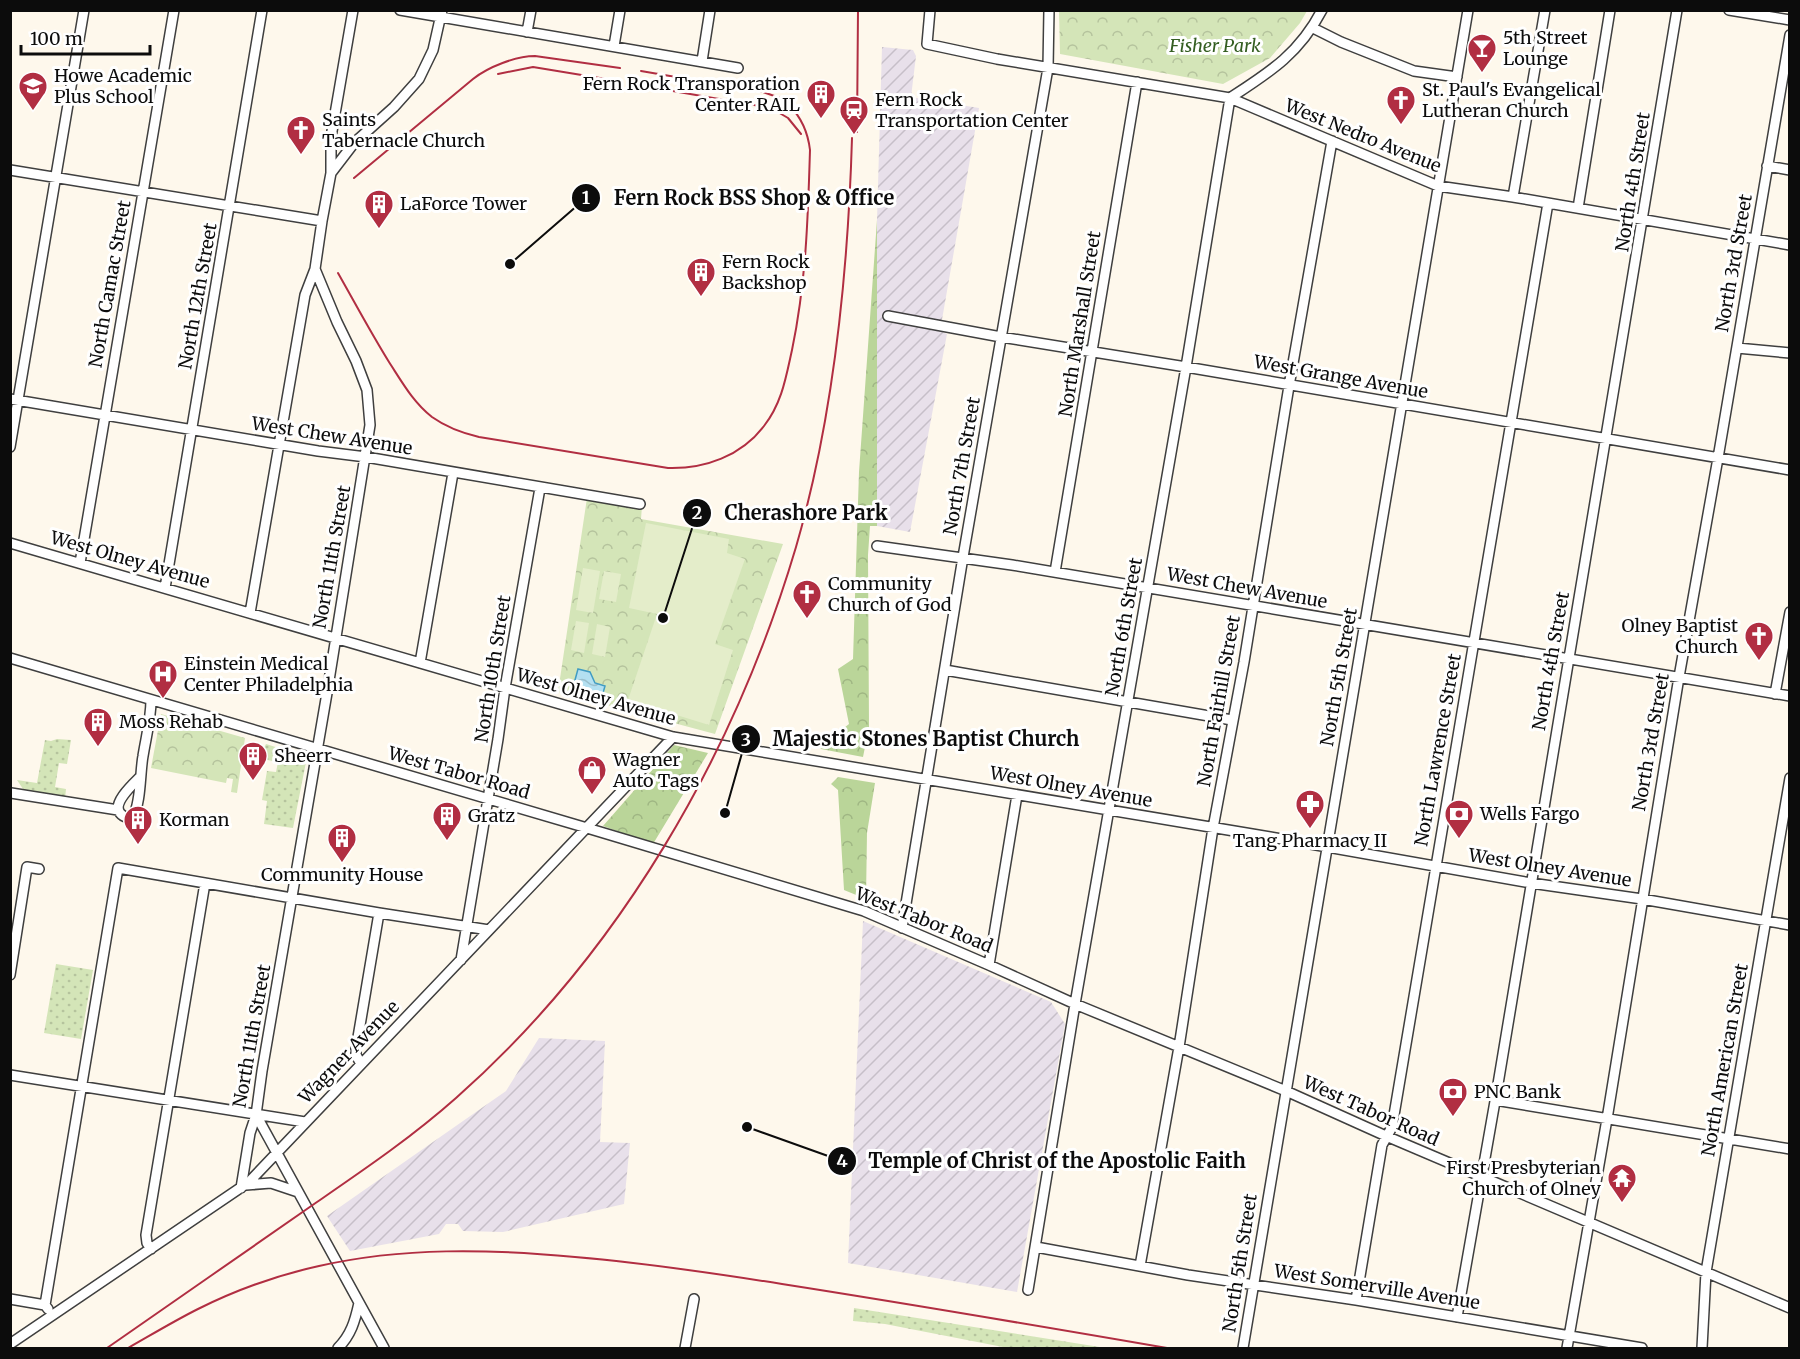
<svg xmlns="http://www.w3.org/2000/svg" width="1800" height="1359" font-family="Merriweather,serif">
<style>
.industrial{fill:url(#industrial-furrows)}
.grass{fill:url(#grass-dots)}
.forest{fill:url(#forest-crowns)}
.park{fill:url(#park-crowns)}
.pitch{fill:#e4edca}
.water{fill:url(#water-waves);stroke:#419cc3;stroke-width:1.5}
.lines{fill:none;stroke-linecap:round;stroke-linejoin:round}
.minor-casing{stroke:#3f3f3f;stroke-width:12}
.minor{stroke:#fff;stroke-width:9}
.rail{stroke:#b12e42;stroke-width:2}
.labels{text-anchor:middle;stroke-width:6;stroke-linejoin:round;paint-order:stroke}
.poi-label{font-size:18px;fill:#0c0c0c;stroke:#fff;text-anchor:start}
.park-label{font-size:18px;font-style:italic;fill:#345e21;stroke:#fff}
.street-label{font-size:18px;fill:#0c0c0c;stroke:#fff}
.leader{fill:none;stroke:#0c0c0c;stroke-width:2}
.callout-dot{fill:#0c0c0c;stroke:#fff;stroke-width:2}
.mark-label{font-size:18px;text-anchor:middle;font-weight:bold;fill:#fff}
.callout-label{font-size:20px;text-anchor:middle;font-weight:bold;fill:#0c0c0c;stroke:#fff;stroke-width:6;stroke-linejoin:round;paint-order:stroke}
</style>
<defs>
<pattern id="industrial-furrows" width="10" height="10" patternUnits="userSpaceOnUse" patternTransform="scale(1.5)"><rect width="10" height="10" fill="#e8e0ea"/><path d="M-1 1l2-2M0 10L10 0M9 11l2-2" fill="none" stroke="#c6bfc8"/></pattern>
<pattern id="grass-dots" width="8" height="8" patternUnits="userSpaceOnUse" patternTransform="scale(1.5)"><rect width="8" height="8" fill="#d4e5b8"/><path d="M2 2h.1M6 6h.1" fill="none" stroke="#b5c39d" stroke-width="1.8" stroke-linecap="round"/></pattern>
<pattern id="forest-crowns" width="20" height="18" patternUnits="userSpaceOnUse" patternTransform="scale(1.5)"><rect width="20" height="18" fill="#bad599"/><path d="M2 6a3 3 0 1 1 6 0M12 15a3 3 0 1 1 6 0" fill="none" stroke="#9fb683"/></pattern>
<pattern id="park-crowns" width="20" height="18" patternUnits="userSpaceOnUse" patternTransform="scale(1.5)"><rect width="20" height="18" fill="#d4e5b8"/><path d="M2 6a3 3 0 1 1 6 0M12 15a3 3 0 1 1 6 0" fill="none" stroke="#b5c39d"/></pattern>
<pattern id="water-waves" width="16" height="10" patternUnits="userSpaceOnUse" patternTransform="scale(1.5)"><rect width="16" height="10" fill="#b4e0f1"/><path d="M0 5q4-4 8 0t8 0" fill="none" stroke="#9abfcd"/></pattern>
</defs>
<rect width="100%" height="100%" fill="#fef8ec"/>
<path class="industrial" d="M882,47L913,50L916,56L911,97L979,108L940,331L947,334L910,532L877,526V220Z
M863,921L1051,1002L1065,1024L1017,1292L848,1263Z
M539,1038L605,1041L600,1142L630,1143L624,1204L503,1232L463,1231L458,1224H446L439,1234L350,1251L327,1216L506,1091Z"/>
<path class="grass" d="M57,739L71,740L67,764L59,763L55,787L66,789L65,799L25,792L17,780L37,783L45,740L51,741Z
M266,744L307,757L293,828L264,824L267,801L262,800L267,771L276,772L278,762L262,759L263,750Z
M56,964L93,970L81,1039L44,1033Z
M854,1308L1106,1348H1008L885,1324L853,1321Z"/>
<path class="forest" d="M877,220V526H870L868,555L869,727L863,757L821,749L816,733L835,735L849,724L838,669L853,659L859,472Z
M674,745L708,753L653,844L603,826Z
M838,777L875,783L867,833L866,899L844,890L838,790L831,784Z"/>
<path class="park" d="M1059,11V10L1307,11L1300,23L1270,58L1223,84L1060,54Z
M587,498L642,506L641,519L783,544L715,734L558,692Z
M161,714L245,738L237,793L231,792L233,779L227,778L226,783L151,768Z"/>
<path class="pitch" d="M646,523L729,539L727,553L745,559L715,644L733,650L709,725L628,700L657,614L629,608Z
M583,568L600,571L593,613L576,610Z
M604,571L621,574L616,602L599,599Z
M576,621L589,623L584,653L571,650Z
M597,624L610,627L605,657L592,654Z"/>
<path class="water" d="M578,669L590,672L595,683L605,686L601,700L572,691Z"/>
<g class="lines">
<g class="minor-casing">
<path id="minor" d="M400,10L738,68
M930,10L927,44L997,59L1230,98L1438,186L1513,197L1790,245
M1729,10L1790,20
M1313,28L1341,42L1414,71L1457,77
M527,32L531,10
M614,46L620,10
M702,61L710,10
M1767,166L1790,170
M10,170L322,221
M331,173V137L353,10
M1513,197L1545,10
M1578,208L1610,10
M888,316L1001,337L1186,367L1790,470
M1737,348L1790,353
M10,399L318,451L366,457L640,504
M10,447L84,10
M10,543L673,737L1270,837L1531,883L1642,899L1790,925
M877,546L1012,565L1790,696
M80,563L174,10
M1055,572L1137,82
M165,588L262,10
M250,613L305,295L315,269
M10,658L587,828L864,911L989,965L1075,1004L1286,1091L1386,1136L1790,1308
M420,663L453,473
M945,670L1232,720
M1775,694L1790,612
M140,777C133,784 112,803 120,813C124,818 129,818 133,816C141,804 140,772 143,756C146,737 151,719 151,700
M11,793L118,810
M902,928L963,557L1048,68L1049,10
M461,960L498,739L505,688L540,488
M989,965L1017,795
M10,975L27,867L39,869
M361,1064L356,1055V1049L379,913
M10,1075L305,1122
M1495,1100L1790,1149
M256,1115L384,1348
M246,1185L271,1183L298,1192
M241,1188L250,1133L256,1115L262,1071L327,693L370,425L367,390L356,361L337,322L315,269L322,221L331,173L354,143L394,107L419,79L433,50L442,10
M1036,1247L1188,1275L1356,1300L1642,1348
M151,1249L147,1243L146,1235L205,883
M1140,1266L1179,1047L1213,828L1244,662L1289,386L1332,141
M1028,1290L1075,1004L1186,367L1230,98C1270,72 1299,54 1322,10
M10,1299L45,1305L48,1309
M1356,1300L1382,1145L1392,1127L1548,203
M45,1305L118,868L379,913L489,930
M1457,1317L1497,1090L1677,10
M10,1344L249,1182L673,737
M338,1348C351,1335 355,1321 359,1303
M685,1348L694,1299
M1243,1348L1468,10
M1567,1348L1607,1119L1679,677L1718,458L1790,35
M1702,1348L1706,1272L1790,778"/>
</g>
<use href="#minor" class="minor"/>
<path class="rail" d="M641,71L763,92L780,98
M498,74L533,67L618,81
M638,85L771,108L788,118L801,134
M857,132L858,10
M354,178L473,79C488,67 516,56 535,56L620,68
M338,273C355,303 371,333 389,362C402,382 413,402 432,417C446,427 462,433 479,437L668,468C705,469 741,456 764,426C782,403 786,377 792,350C806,283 808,218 810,150C808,133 801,117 789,105
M107,1348C177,1299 247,1251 317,1202C365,1169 412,1137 456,1098C619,954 734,756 796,547C834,416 848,275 852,138
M128,1348C151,1335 174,1321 198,1309C236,1290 278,1275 319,1266C403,1247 489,1249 575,1257C644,1263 713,1273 782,1284C910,1304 1039,1326 1167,1348"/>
</g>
<defs>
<g id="bar-pin" transform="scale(1.5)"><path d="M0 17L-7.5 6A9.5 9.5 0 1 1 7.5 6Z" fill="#b12e42" stroke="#fff"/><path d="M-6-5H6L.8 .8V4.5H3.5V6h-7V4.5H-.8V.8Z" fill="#fff"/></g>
<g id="school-pin" transform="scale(1.5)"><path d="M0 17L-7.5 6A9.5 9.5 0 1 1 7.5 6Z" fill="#b12e42" stroke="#fff"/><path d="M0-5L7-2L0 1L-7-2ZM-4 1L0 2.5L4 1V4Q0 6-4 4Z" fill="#fff"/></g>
<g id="building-pin" transform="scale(1.5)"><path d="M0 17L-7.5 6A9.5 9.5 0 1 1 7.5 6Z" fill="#b12e42" stroke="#fff"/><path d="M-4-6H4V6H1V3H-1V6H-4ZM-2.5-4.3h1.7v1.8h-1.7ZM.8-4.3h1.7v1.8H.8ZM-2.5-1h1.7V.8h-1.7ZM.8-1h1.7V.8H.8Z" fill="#fff"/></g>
<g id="church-pin" transform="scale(1.5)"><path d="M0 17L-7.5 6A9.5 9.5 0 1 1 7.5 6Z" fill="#b12e42" stroke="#fff"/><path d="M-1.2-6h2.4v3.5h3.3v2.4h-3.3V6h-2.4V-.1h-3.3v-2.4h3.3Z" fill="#fff"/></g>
<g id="station-pin" transform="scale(1.5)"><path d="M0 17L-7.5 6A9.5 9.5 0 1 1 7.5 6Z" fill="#b12e42" stroke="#fff"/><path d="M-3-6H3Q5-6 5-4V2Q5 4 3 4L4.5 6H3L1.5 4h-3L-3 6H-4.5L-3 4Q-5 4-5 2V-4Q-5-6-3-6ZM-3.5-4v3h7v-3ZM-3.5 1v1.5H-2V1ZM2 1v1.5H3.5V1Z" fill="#fff"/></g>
<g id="hospital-pin" transform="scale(1.5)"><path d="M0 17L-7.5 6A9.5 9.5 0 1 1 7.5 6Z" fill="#b12e42" stroke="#fff"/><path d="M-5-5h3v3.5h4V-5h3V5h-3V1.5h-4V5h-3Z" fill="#fff"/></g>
<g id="shop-pin" transform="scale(1.5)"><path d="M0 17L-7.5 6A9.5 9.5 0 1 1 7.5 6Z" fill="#b12e42" stroke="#fff"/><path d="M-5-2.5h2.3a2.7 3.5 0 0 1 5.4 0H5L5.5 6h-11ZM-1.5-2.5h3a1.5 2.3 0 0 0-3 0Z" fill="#fff"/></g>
<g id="pharmacy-pin" transform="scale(1.5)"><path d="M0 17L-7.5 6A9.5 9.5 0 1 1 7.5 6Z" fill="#b12e42" stroke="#fff"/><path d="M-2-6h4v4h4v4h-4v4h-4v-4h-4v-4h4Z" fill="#fff"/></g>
<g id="bank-pin" transform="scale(1.5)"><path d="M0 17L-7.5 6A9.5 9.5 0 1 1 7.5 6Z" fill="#b12e42" stroke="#fff"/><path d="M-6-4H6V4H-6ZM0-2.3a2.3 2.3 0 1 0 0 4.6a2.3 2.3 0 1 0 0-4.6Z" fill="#fff"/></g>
<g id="temple-pin" transform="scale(1.5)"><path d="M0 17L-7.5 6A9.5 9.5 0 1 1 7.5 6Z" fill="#b12e42" stroke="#fff"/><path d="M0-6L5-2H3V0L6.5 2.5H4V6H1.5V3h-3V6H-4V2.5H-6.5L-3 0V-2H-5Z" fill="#fff"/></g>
</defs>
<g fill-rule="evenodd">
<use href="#bar-pin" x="1482" y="48"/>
<use href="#school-pin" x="33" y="86"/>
<use href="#building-pin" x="821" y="94"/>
<use href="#church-pin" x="1401" y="100"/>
<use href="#station-pin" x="854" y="110"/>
<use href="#church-pin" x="301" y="130"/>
<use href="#building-pin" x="379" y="204"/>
<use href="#building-pin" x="701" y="272"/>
<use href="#church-pin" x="807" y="594"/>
<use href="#church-pin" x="1759" y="636"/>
<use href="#hospital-pin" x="163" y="674"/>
<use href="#building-pin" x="98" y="722"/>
<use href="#building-pin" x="253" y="756"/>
<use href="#shop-pin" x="592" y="770"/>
<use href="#pharmacy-pin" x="1310" y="804"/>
<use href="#bank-pin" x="1459" y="814"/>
<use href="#building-pin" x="447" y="816"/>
<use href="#building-pin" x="138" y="820"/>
<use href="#building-pin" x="342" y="838"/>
<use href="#bank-pin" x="1453" y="1092"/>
<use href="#temple-pin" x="1622" y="1178"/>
</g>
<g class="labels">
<g class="poi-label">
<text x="1503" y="44">5th Street<tspan x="1503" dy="21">Lounge</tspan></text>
<text x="54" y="82">Howe Academic<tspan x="54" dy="21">Plus School</tspan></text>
<text x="800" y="90" text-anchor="end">Fern Rock Transporation<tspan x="800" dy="21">Center RAIL</tspan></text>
<text x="1422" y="96">St. Paul's Evangelical<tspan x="1422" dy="21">Lutheran Church</tspan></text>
<text x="875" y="106">Fern Rock<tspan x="875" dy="21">Transportation Center</tspan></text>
<text x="322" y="126">Saints<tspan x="322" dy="21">Tabernacle Church</tspan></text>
<text x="400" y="210">LaForce Tower</text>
<text x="722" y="268">Fern Rock<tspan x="722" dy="21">Backshop</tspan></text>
<text x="828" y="590">Community<tspan x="828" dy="21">Church of God</tspan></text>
<text x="1738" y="632" text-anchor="end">Olney Baptist<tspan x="1738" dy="21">Church</tspan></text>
<text x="184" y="670">Einstein Medical<tspan x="184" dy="21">Center Philadelphia</tspan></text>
<text x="119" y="728">Moss Rehab</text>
<text x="274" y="762">Sheerr</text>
<text x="613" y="766">Wagner<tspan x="613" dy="21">Auto Tags</tspan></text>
<text x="1480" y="820">Wells Fargo</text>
<text x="468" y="822">Gratz</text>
<text x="159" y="826">Korman</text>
<text x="1310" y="847" text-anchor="middle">Tang Pharmacy II</text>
<text x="342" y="881" text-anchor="middle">Community House</text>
<text x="1474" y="1098">PNC Bank</text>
<text x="1601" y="1174" text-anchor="end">First Presbyterian<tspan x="1601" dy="21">Church of Olney</tspan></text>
</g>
<g class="park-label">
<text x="1215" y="52">Fisher Park</text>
</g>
<g class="street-label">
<text transform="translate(1363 136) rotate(22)" y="6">West Nedro Avenue</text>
<text transform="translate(1633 182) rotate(-81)" y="6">North 4th Street</text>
<text transform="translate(1734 263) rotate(-80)" y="6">North 3rd Street</text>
<text transform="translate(110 284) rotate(-80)" y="6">North Camac Street</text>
<text transform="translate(198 296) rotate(-80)" y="6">North 12th Street</text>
<text transform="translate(1080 324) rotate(-81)" y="6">North Marshall Street</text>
<text transform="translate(1341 377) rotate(10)" y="6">West Grange Avenue</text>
<text transform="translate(332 436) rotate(9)" y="6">West Chew Avenue</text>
<text transform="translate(962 466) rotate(-80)" y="6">North 7th Street</text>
<text transform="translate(332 557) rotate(-80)" y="6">North 11th Street</text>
<text transform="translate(130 560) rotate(16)" y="6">West Olney Avenue</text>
<text transform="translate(1247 588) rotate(10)" y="6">West Chew Avenue</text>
<text transform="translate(1124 627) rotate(-80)" y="6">North 6th Street</text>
<text transform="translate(1551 661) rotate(-80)" y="6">North 4th Street</text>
<text transform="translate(493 669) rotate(-81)" y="6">North 10th Street</text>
<text transform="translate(1339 677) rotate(-80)" y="6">North 5th Street</text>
<text transform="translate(596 697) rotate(16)" y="6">West Olney Avenue</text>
<text transform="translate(1219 701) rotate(-80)" y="6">North Fairhill Street</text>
<text transform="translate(1651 742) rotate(-80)" y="6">North 3rd Street</text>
<text transform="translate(1438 750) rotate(-80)" y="6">North Lawrence Street</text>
<text transform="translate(459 773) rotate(16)" y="6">West Tabor Road</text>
<text transform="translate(1071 787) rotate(10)" y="6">West Olney Avenue</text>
<text transform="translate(1550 868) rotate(9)" y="6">West Olney Avenue</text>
<text transform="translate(924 920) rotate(22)" y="6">West Tabor Road</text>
<text transform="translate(252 1036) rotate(-80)" y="6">North 11th Street</text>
<text transform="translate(349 1052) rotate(-46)" y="6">Wagner Avenue</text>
<text transform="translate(1725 1060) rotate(-80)" y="6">North American Street</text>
<text transform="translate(1371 1111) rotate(24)" y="6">West Tabor Road</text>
<text transform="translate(1240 1263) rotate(-81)" y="6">North 5th Street</text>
<text transform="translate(1377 1287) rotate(9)" y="6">West Somerville Avenue</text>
</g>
</g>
<path class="leader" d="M510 264L586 198M663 618L697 513M725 813L746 739M747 1127L842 1161"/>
<g class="callout-dot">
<circle cx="510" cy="264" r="6"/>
<circle cx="663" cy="618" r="6"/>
<circle cx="725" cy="813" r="6"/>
<circle cx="747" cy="1127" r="6"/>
<circle cx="586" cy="198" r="15"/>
<circle cx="697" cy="513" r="15"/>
<circle cx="746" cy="739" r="15"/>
<circle cx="842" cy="1161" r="15"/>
</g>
<g class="mark-label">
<text x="586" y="204">1</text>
<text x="697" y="519">2</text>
<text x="746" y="746">3</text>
<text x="842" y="1167">4</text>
</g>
<g class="callout-label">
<text x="754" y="205">Fern Rock BSS Shop &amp; Office</text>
<text x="806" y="520">Cherashore Park</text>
<text x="926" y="746">Majestic Stones Baptist Church</text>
<text x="1057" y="1168">Temple of Christ of the Apostolic Faith</text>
</g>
<rect width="1800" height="1359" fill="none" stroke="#0c0c0c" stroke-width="24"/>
<path d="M21 45v9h129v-9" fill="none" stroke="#0c0c0c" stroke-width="3"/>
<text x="30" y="45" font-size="18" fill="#0c0c0c" stroke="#ffffff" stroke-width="4.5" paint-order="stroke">100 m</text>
</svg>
